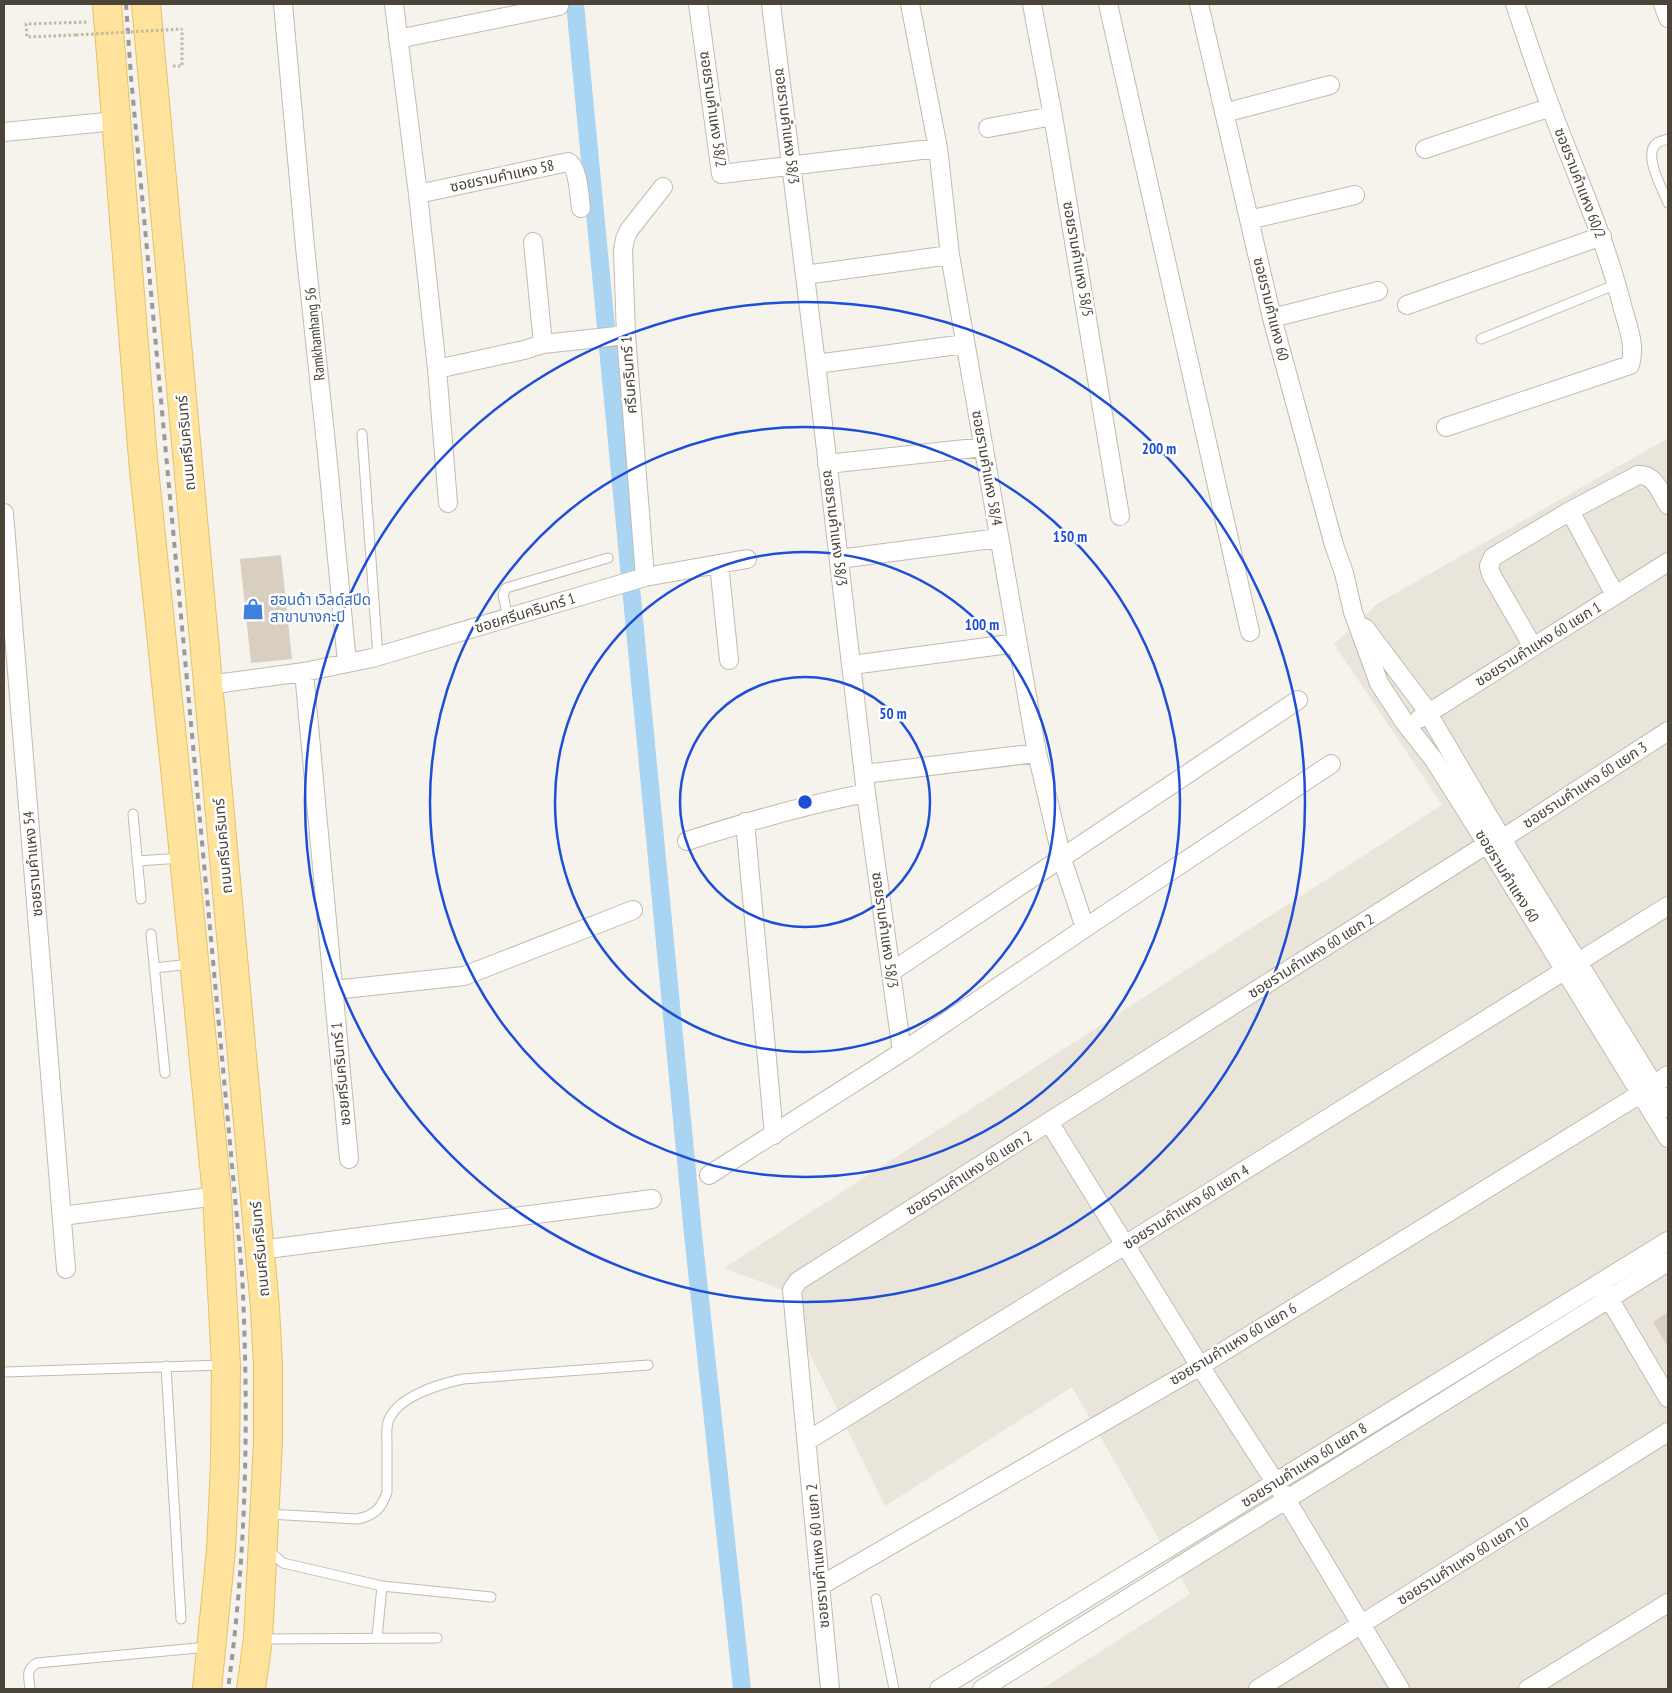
<svg xmlns="http://www.w3.org/2000/svg" width="1672" height="1693" font-family="'PT Sans Narrow','Noto Sans Thai',sans-serif">
<style>
.residential{fill:#eae5da}
.lines{fill:none;stroke-linecap:round;stroke-linejoin:round}
.canal{stroke:#a9d4f2;stroke-width:18}
.building{fill:#d8cfc1}
.lane-casing{stroke:#c2bbae;stroke-width:11}
.street-casing{stroke:#c2bbae;stroke-width:20}
.primary-casing{stroke:#e6c16a;stroke-width:30}
.path{stroke:#c4b79f;stroke-width:3;stroke-dasharray:2.5 2.5;stroke-linecap:butt}
.lane{stroke:#fff;stroke-width:9}
.street{stroke:#fff;stroke-width:18}
.primary{stroke:#ffe39c;stroke-width:28}
.rail{stroke:#9a9a9a;stroke-width:4;stroke-dasharray:6 6;stroke-linecap:butt}
.path-bridge{stroke:#c4b79f;stroke-width:3;stroke-dasharray:2.5 2.5;stroke-linecap:butt}
.ring{fill:none;stroke:#1d4ed8;stroke-width:2.5}
.labels{text-anchor:middle;stroke-width:5;stroke-linejoin:round;paint-order:stroke}
.street-label{font-size:15px;fill:#4b4439;stroke:#fff}
.shop-label{font-size:15px;fill:#366cbe;stroke:#fff;text-anchor:start}
.centre{fill:#1d4ed8;stroke:#fff;stroke-width:2.5}
.ring-label{font-size:15px;text-anchor:middle;font-weight:bold;fill:#1d4ed8;stroke:#fff;stroke-width:5;stroke-linejoin:round;paint-order:stroke}
</style>
<rect width="100%" height="100%" fill="#f6f3ec"/>
<path class="residential" d="M1668,438V1689H1042L1190,1594L1072,1387L885,1506L807,1348L799,1296L724,1268L1442,805L1334,644L1377,604Z"/>
<g class="lines">
<path class="canal" d="M575,4L693,1234L742,1689"/>
</g>
<path class="building" d="M281,555L292,659L251,663L240,559Z
M1668,1312V1347L1653,1322Z"/>
<g class="lines">
<g class="lane-casing">
<path id="lane" d="M1668,139C1665,140 1660,141 1657,143C1642,154 1663,190 1668,203
M1481,339L1617,284
M362,434L378,657
M508,618L503,595L506,588L608,558
M133,814L141,899
M137,861L182,858
M151,934L165,1073
M154,968L191,964
M166,1366L181,1619
M4,1372L223,1365
M268,1514L357,1519C374,1516 382,1508 387,1492C387,1477 387,1461 387,1445C387,1438 386,1429 388,1422C396,1397 439,1384 463,1379L648,1365
M267,1549L283,1563L382,1586L491,1597
M876,1599L894,1689
M377,1638L382,1586
M260,1639L437,1638
M30,1689C29,1677 25,1670 37,1663L208,1647"/>
</g>
<g class="street-casing">
<path id="street" d="M283,4L305,247L327,453L347,663
M394,4L418,194L437,369L448,503
M698,4L721,174L938,148
M771,4L816,364L866,793L902,1052
M910,4L938,148L950,255L1037,753L1062,859L1085,928
M1032,4L1053,116L1120,516
M1108,4L1250,632
M1199,4L1272,318L1334,545L1344,573L1353,612L1379,683L1405,723L1434,760L1487,844L1668,1138
M1663,4L1668,18
M398,39L559,6
M1224,113L1330,85
M988,128L1053,116
M4,132L116,121
M1425,149L1551,107
M418,194L568,162C579,168 579,196 581,208
M1249,220L1355,195
M533,242L543,344
M805,275L950,255
M1407,305L1602,236
M1272,318L1378,291
M816,364L965,344
M437,369L524,350L543,344L626,335
M1446,427L1630,365C1636,346 1628,327 1623,309C1606,240 1576,175 1551,108C1538,74 1527,39 1515,4
M827,464L984,447
M1570,511L1615,595
M4,513L66,1269
M839,559L999,538
M719,564L729,660
M645,577L626,335L623,250L625,239L629,230L663,187
M1365,628L1423,705L1502,839L1668,1108
M1533,647L1491,574L1489,566L1493,557L1570,511L1638,475C1655,474 1660,492 1668,505
M852,665L1017,643
M304,672L349,1159
M208,685L304,672L372,658L645,577L747,559
M1419,719L1668,562
M864,774L1037,753
M745,822L774,1135
M687,841C746,822 805,805 866,793
M891,972L1298,700
M334,990L464,976L633,910
M1049,1122L1200,1366L1281,1491L1400,1689
M709,1175L902,1052L1085,928L1331,764
M62,1216L217,1196
M260,1250L652,1199
M1604,1290L1668,1398
M807,1441L1125,1245L1668,906
M820,1586L1200,1366L1640,1094L1668,1075
M830,1689L792,1290L798,1281L1487,844L1502,839L1668,731
M939,1689L1668,1241
M982,1689L1668,1262
M1258,1689L1668,1432
M1528,1689L1668,1603"/>
</g>
<g class="primary-casing">
<path id="primary" d="M107,4L143,459L182,836L217,1196L226,1365L225,1464L221,1550L207,1689
M146,4L265,1308L268,1365V1442L258,1639L251,1689"/>
</g>
<path class="path" d="M76,35L27,37L26,24L89,22
M173,66H182V29"/>
<use href="#lane" class="lane"/>
<use href="#street" class="street"/>
<use href="#primary" class="primary"/>
<path class="rail" d="M126,4L131,77L242,1273C249,1412 247,1551 228,1689"/>
<path class="path-bridge" d="M76,35L182,29"/>
</g>
<g class="ring">
<circle cx="805" cy="802" r="125"/>
<circle cx="805" cy="802" r="250"/>
<circle cx="805" cy="802" r="375"/>
<circle cx="805" cy="802" r="500"/>
</g>
<defs>
<g id="shop-bare" transform="scale(1.725)"><path d="M-5-2.5h2.3a2.7 3.5 0 0 1 5.4 0H5L5.5 6h-11ZM-1.5-2.5h3a1.5 2.3 0 0 0-3 0Z" fill="#3f7fe0" stroke="#fff" stroke-width="2.5" paint-order="stroke"/></g>
</defs>
<g fill-rule="evenodd">
<use href="#shop-bare" x="253" y="609"/>
</g>
<g class="labels">
<g class="street-label">
<text transform="translate(713 109) rotate(82)" y="5">ซอยรามคำแหง 58/2</text>
<text transform="translate(787 126) rotate(83)" y="5">ซอยรามคำแหง 58/3</text>
<text transform="translate(502 176) rotate(-12)" y="5">ซอยรามคำแหง 58</text>
<text transform="translate(1580 183) rotate(69)" y="5">ซอยรามคำแหง 60/2</text>
<text transform="translate(1078 259) rotate(80)" y="5">ซอยรามคำแหง 58/5</text>
<text transform="translate(1271 309) rotate(76)" y="5">ซอยรามคำแหง 60</text>
<text transform="translate(315 334) rotate(-96)" y="5">Ramkhamhang 56</text>
<text transform="translate(629 375) rotate(-94)" y="5">ศรีนครินทร์ 1</text>
<text transform="translate(186 443) rotate(-95)" y="5">ถนนศรีนครินทร์</text>
<text transform="translate(987 468) rotate(80)" y="5">ซอยรามคำแหง 58/4</text>
<text transform="translate(835 528) rotate(83)" y="5">ซอยรามคำแหง 58/3</text>
<text transform="translate(525 613) rotate(-17)" y="5">ซอยศรีนครินทร์ 1</text>
<text transform="translate(1538 644) rotate(-32)" y="5">ซอยรามคำแหง 60 แยก 1</text>
<text transform="translate(1585 785) rotate(-33)" y="5">ซอยรามคำแหง 60 แยก 3</text>
<text transform="translate(223 846) rotate(-95)" y="5">ถนนศรีนครินทร์</text>
<text transform="translate(33 864) rotate(-95)" y="5">ซอยรามคำแหง 54</text>
<text transform="translate(1507 876) rotate(58)" y="5">ซอยรามคำแหง 60</text>
<text transform="translate(885 930) rotate(82)" y="5">ซอยรามคำแหง 58/3</text>
<text transform="translate(1311 956) rotate(-32)" y="5">ซอยรามคำแหง 60 แยก 2</text>
<text transform="translate(341 1074) rotate(-95)" y="5">ซอยศรีนครินทร์ 1</text>
<text transform="translate(969 1173) rotate(-32)" y="5">ซอยรามคำแหง 60 แยก 2</text>
<text transform="translate(1186 1207) rotate(-32)" y="5">ซอยรามคำแหง 60 แยก 4</text>
<text transform="translate(260 1249) rotate(-95)" y="5">ถนนศรีนครินทร์</text>
<text transform="translate(1233 1344) rotate(-31)" y="5">ซอยรามคำแหง 60 แยก 6</text>
<text transform="translate(1304 1465) rotate(-32)" y="5">ซอยรามคำแหง 60 แยก 8</text>
<text transform="translate(818 1556) rotate(-95)" y="5">ซอยรามคำแหง 60 แยก 2</text>
<text transform="translate(1463 1561) rotate(-32)" y="5">ซอยรามคำแหง 60 แยก 10</text>
</g>
<g class="shop-label">
<text x="270" y="605">ฮอนด้า เวิลด์สปีด<tspan x="270" dy="17">สาขาบางกะปิ</tspan></text>
</g>
</g>
<circle cx="805" cy="802" r="8" class="centre"/>
<g class="ring-label">
<text x="1159" y="454">200 m</text>
<text x="1070" y="542">150 m</text>
<text x="982" y="630">100 m</text>
<text x="893" y="719">50 m</text>
</g>
<rect width="1672" height="1693" fill="none" stroke="#4b4439" stroke-width="10"/>
</svg>
